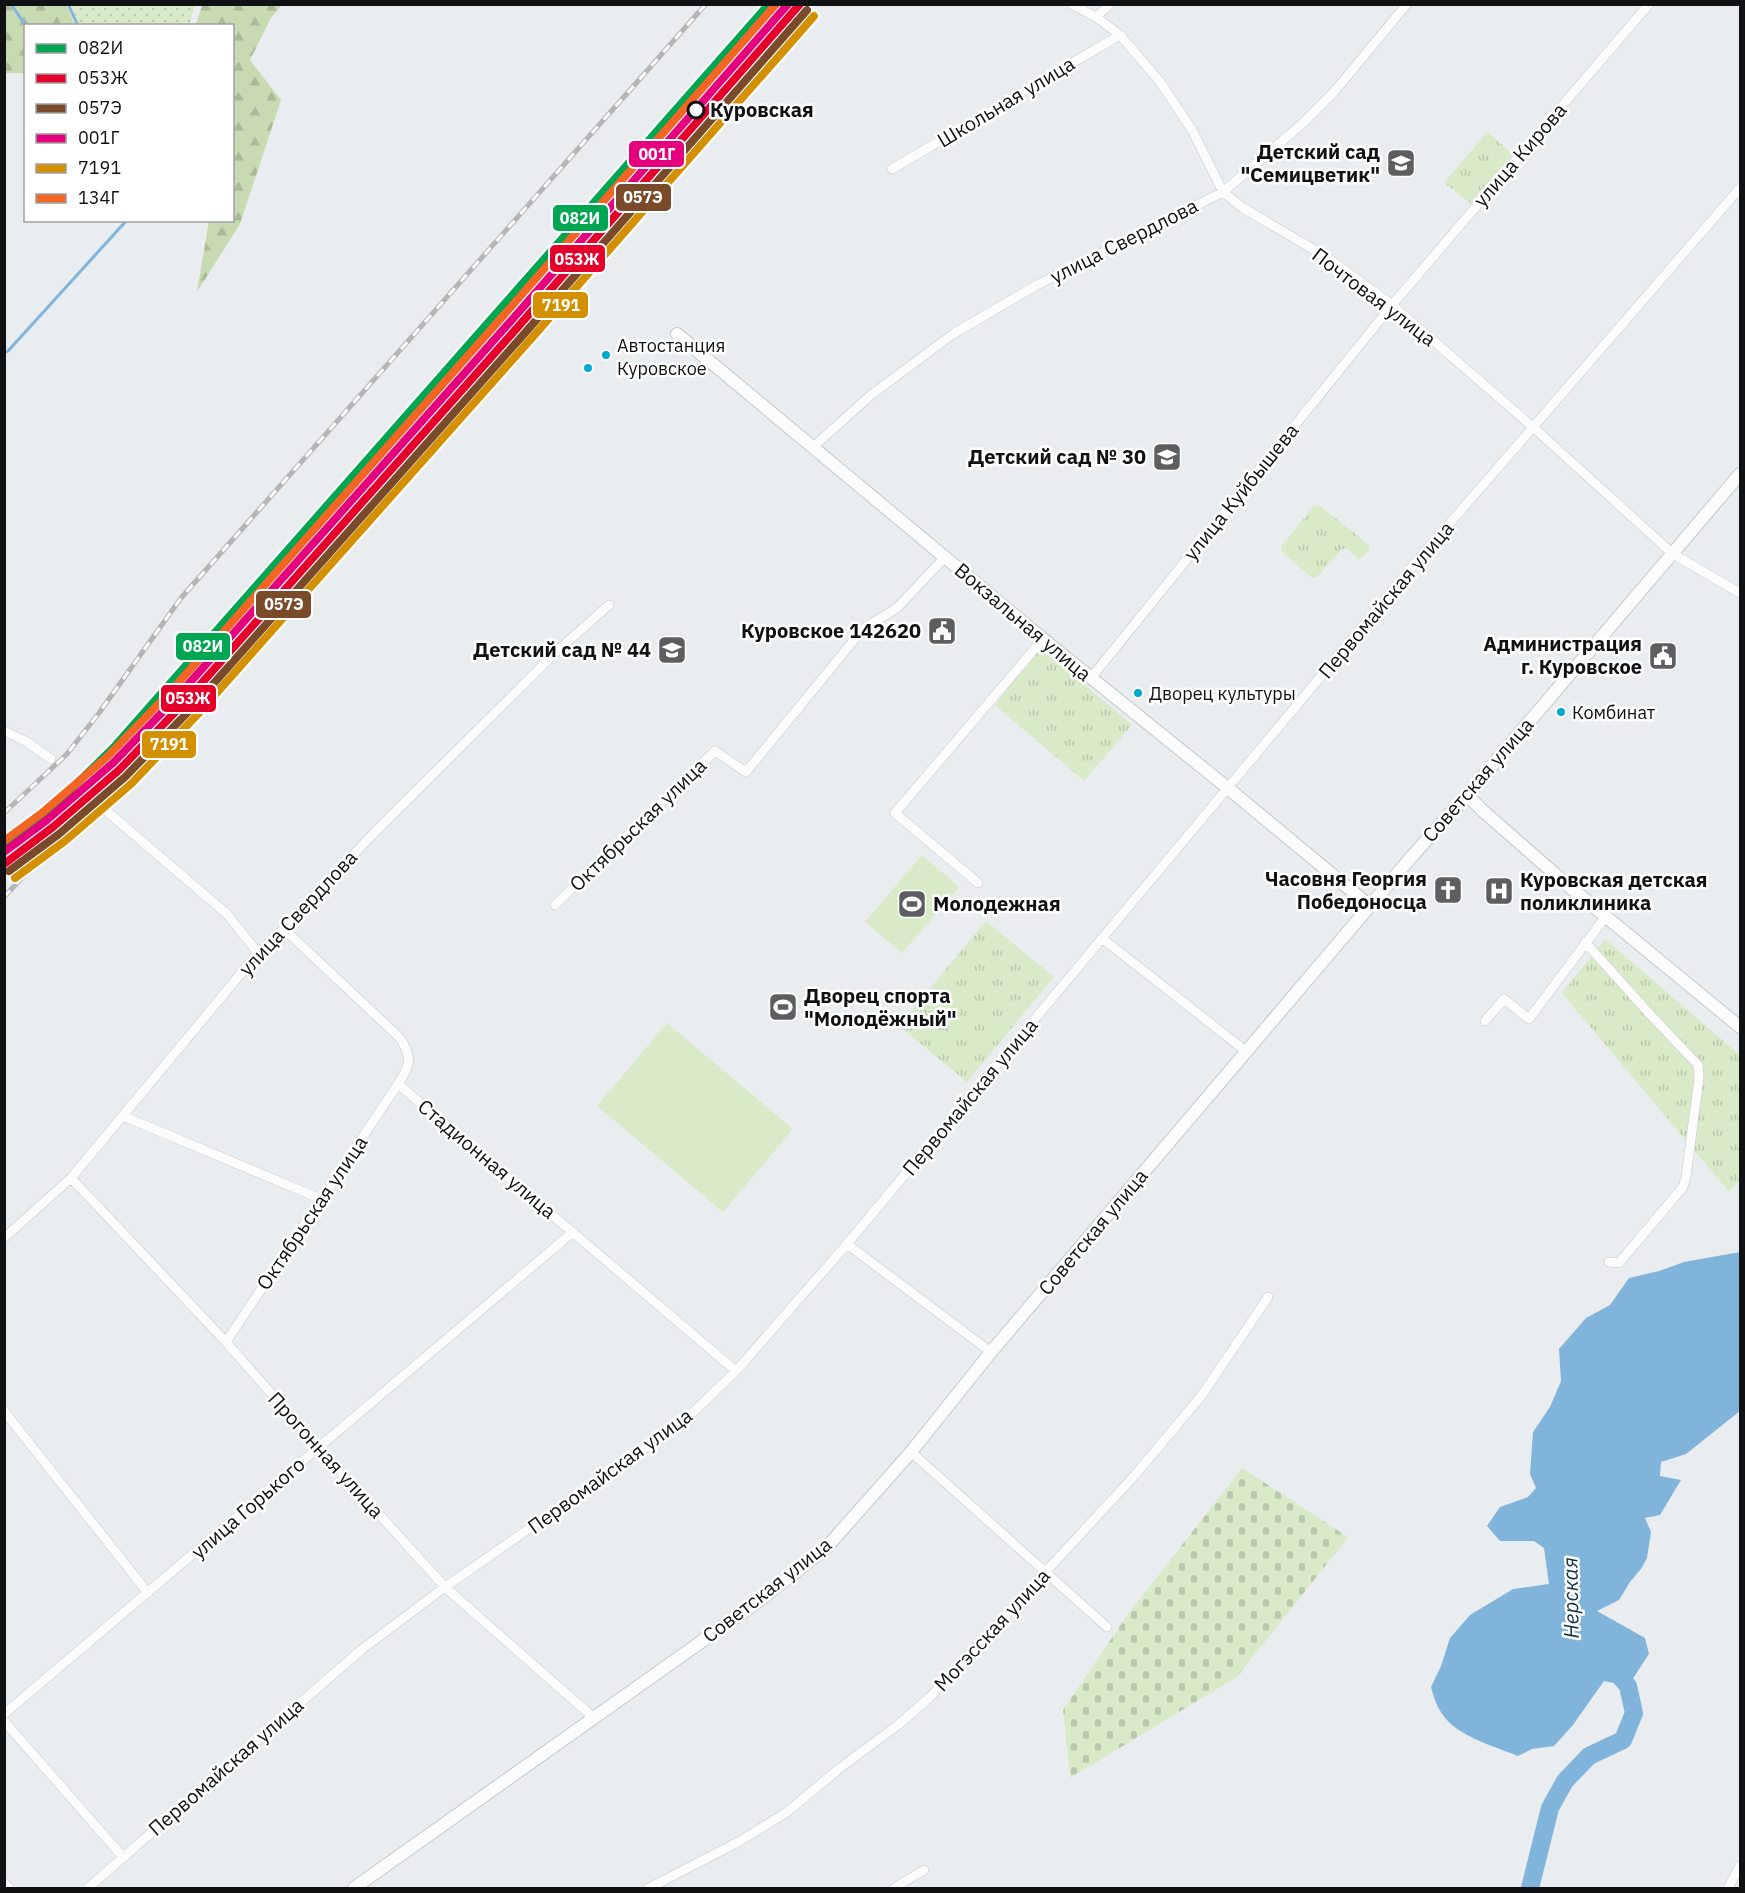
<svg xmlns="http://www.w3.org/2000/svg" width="1745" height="1893" font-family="'IBM Plex Sans',sans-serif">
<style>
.grass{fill:url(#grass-tufts)}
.forest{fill:url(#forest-firs)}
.cemetery{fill:url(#cemetery-stones)}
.garden{fill:url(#garden-dots)}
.pitch{fill:#d8eac8}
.water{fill:#81b4da}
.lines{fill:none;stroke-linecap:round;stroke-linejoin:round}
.stream{stroke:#81b4da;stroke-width:3}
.river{stroke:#81b4da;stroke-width:18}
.minor-casing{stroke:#c5c8ca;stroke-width:10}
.tertiary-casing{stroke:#c5c8ca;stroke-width:14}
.minor{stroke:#fcfcfd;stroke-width:9}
.tertiary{stroke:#fcfcfd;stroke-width:12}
.rail-casing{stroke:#b4b5b5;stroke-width:5}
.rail{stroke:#fff;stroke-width:3;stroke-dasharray:9;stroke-linecap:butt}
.rail-1-casing{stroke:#fff;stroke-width:12}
.rail-2-casing{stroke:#fff;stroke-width:12}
.rail-3-casing{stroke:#fff;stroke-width:12}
.rail-4-casing{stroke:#fff;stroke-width:12}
.rail-5-casing{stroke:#fff;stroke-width:12}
.rail-6-casing{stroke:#fff;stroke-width:12}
.rail-1{stroke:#00a651;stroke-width:8}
.rail-2{stroke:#e4002b;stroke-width:8}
.rail-3{stroke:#7a4b2a;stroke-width:8}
.rail-4{stroke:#e5007d;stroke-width:8}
.rail-5{stroke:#d49003;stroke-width:8}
.rail-6{stroke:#f26522;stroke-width:8}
.stop-dot{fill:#fff;stroke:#101113;stroke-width:3}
.bus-dot{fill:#00a9ce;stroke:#fff;stroke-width:2}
.labels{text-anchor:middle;stroke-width:5;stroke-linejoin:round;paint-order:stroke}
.bus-label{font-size:18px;fill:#101113;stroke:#fff;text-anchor:start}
.street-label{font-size:20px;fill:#101113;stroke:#fff}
.stop-label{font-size:20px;font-weight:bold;fill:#101113;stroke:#fff;text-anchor:start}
.poi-label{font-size:20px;font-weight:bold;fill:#101113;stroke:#fff;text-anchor:end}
.water-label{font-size:21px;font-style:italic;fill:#123248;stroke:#fff}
.line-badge{stroke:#fff;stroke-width:2}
.badge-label{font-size:16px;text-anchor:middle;font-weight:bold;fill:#fff}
</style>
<defs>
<pattern id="grass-tufts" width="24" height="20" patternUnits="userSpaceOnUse" patternTransform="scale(1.5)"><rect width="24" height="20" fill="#d8eac8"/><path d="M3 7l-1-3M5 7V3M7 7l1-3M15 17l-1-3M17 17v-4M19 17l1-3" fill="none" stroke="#b8c8ab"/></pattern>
<pattern id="forest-firs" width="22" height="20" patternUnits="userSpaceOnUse" patternTransform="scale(1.5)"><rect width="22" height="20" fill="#c7dab2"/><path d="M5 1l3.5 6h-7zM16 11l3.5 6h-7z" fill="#aaba98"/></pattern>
<pattern id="cemetery-stones" width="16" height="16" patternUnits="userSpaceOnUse" patternTransform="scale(1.5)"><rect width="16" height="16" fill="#d8eac8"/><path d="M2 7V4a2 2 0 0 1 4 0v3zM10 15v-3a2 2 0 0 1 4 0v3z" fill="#b8c8ab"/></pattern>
<pattern id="garden-dots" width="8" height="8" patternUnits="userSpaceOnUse" patternTransform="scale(1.5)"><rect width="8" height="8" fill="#d8eac8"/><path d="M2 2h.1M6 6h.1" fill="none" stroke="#b8c8ab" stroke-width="1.8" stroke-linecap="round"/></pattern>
</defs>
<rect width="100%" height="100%" fill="#eaedf0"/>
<path class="grass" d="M1487,132L1513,154L1470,203L1444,183Z
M1314,506H1320L1369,545V549L1362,558L1358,559L1347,549H1342L1317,577L1312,578L1281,551V547Z
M1040,647L1132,725L1084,781L995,705Z
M986,921L1054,977L967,1082L899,1026Z
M1605,939L1740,1055V1180L1729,1192L1562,993Z"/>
<path class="forest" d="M5,4L66,5L75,25L26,26L25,73H5Z
M202,5H282L271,18L250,60L281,100L240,224L197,292L209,221L232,220V26L196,25Z"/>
<path class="cemetery" d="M1242,1468L1348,1537L1237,1677L1070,1778L1063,1710L1126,1617Z"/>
<path class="garden" d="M70,5H195L189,26L79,25Z"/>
<path class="pitch" d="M922,855L959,887L902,953L865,922Z
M667,1023L793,1129L723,1212L597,1106Z"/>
<path class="water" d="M1740,1252V1411L1686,1454L1661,1462L1660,1476L1681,1480L1660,1515L1645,1518L1651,1532L1647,1558L1641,1569L1630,1582L1619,1600L1597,1611L1645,1638L1649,1654L1628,1686L1604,1681L1573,1725L1554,1746L1532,1749L1518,1756C1492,1745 1453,1736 1439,1709C1435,1702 1433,1694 1431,1687L1441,1666L1450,1638L1470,1615L1513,1589L1549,1584L1544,1548L1534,1541H1500L1487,1526L1500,1507L1528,1497L1536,1488L1530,1474L1533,1432L1550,1407L1561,1381L1559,1349L1586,1318L1610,1305L1629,1278L1659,1271L1684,1262Z"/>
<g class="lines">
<path class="stream" d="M11,4L26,26
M68,4L78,26
M4,353L8,351L127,220"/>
<path class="river" d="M1530,1888L1550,1808L1565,1781L1589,1756L1623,1740L1634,1713L1628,1686L1612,1667"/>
<g class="minor-casing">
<path id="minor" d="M1071,4L1096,17L1120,35L1161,83L1192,130L1223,192L1243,208L1328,258L1392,305L1534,428L1673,554L1740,593
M1096,17L1110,4
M892,169L1120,35
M813,447L871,395L953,334L1037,285L1223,192L1303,123L1334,92L1407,4
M1091,678L1392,305L1649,4
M4,731L27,742L51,759
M103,808L227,914L258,953
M978,883L895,813L1043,639
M555,905L715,751L746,772L863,629L897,608L945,557
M284,929L400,1038C413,1058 410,1066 398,1084L736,1371
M1103,939L1247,1052
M1585,942L1646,1010L1698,1065L1699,1078L1686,1177L1683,1187L1619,1263L1609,1262
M1485,1021L1504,999L1529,1019L1606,916
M123,1116L321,1199
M71,1178L226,1342L318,1447L445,1587L594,1718
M4,1238L71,1178L258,953L284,929L372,835L557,651L609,605
M847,1244L991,1352
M226,1342L398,1084
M4,1411L148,1593
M911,1452L1107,1627
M4,1714L573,1232
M4,1721L123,1857
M4,1883L9,1888
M88,1888L361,1650L445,1587L683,1422L736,1371L847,1244L1412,567L1740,188
M649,1888L740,1841L787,1812L840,1768L898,1725L930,1697L1135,1475L1202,1395L1268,1297
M894,1888L924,1870
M1728,1888L1740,1866"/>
</g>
<g class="tertiary-casing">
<path id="tertiary" d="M677,334L1043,639L1229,789L1370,906
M1467,795L1483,811L1571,888L1740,1027
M354,1888L760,1600L826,1548L911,1452L991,1352L1414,854L1467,795L1740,474"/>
</g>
<use href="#minor" class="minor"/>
<use href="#tertiary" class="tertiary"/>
<g class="rail-casing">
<path id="rail" d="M522,322L601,241L707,122
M4,813L67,754L99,713L181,598L706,4
M4,897L66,831L173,730L301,586L366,497"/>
</g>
<use href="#rail" class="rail"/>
<g class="rail-1-casing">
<path id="rail-1" d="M4,850L52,808L115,746L769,4"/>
</g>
<g class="rail-2-casing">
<path id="rail-2" d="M4,864L53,827L119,770L184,703L517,328L800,4"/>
</g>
<g class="rail-3-casing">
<path id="rail-3" d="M9,871L59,834L125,777L191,709L524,334L807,10"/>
</g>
<g class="rail-4-casing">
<path id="rail-4" d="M4,852L47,820L113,763L177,697L510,322L788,4"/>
</g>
<g class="rail-5-casing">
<path id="rail-5" d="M15,878L65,841L131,784L197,715L530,340L814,16"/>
</g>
<g class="rail-6-casing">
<path id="rail-6" d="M4,841L42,813L107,757L171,691L503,316L776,4"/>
</g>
<use href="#rail-1" class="rail-1"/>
<use href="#rail-2" class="rail-2"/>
<use href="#rail-3" class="rail-3"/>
<use href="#rail-4" class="rail-4"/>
<use href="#rail-5" class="rail-5"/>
<use href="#rail-6" class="rail-6"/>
</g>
<defs>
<g id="school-square" transform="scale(1.5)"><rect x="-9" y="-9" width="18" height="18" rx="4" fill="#5c5e60" stroke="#fff"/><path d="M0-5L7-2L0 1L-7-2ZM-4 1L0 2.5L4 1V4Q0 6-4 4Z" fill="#fff"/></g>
<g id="civic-square" transform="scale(1.5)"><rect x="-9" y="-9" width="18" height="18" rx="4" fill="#5c5e60" stroke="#fff"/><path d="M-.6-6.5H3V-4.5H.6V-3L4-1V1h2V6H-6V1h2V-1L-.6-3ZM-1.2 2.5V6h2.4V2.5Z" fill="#fff"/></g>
<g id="church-square" transform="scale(1.5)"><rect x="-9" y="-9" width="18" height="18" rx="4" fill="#5c5e60" stroke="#fff"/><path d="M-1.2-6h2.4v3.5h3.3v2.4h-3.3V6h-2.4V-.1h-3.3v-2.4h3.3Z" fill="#fff"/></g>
<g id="hospital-square" transform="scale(1.5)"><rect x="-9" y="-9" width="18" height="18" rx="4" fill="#5c5e60" stroke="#fff"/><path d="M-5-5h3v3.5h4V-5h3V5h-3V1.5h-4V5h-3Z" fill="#fff"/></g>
<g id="stadium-square" transform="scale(1.5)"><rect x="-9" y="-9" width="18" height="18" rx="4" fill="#5c5e60" stroke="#fff"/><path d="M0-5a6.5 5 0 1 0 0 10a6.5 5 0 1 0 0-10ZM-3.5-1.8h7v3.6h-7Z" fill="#fff"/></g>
</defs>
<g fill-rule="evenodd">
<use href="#school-square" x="1401" y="163"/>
<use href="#school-square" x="1167" y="457"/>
<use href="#civic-square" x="942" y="631"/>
<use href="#school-square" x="672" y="650"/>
<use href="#civic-square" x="1663" y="656"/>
<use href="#church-square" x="1448" y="890"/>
<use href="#hospital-square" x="1499" y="891"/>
<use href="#stadium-square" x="912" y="904"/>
<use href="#stadium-square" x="783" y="1007"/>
</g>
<circle class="stop-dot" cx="696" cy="110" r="8"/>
<g class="bus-dot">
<circle cx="606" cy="355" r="5"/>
<circle cx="588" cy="368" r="5"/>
<circle cx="1138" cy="693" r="5"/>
<circle cx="1561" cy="712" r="5"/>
</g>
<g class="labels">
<g class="bus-label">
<text x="617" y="352">Автостанция<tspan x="617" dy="23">Куровское</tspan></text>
<text x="1149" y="700">Дворец культуры</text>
<text x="1572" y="719">Комбинат</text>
</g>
<g class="street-label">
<text transform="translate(1006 102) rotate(-31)" y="7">Школьная улица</text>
<text transform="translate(1520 155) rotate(-49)" y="7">улица Кирова</text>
<text transform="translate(1124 241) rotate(-27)" y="7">улица Свердлова</text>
<text transform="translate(1374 297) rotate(37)" y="7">Почтовая улица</text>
<text transform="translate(1241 492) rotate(-51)" y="7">улица Куйбышева</text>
<text transform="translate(1386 600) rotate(-50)" y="7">Первомайская улица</text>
<text transform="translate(1023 622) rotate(40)" y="7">Вокзальная улица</text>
<text transform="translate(1478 780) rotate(-49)" y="7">Советская улица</text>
<text transform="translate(638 825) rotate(-44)" y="7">Октябрьская улица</text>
<text transform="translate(298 913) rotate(-47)" y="7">улица Свердлова</text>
<text transform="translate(970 1097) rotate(-50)" y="7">Первомайская улица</text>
<text transform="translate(487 1159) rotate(40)" y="7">Стадионная улица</text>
<text transform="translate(312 1213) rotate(-56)" y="7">Октябрьская улица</text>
<text transform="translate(1093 1232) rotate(-50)" y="7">Советская улица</text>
<text transform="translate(326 1455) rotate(48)" y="7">Прогонная улица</text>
<text transform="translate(610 1471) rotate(-36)" y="7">Первомайская улица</text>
<text transform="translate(248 1508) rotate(-41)" y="7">улица Горького</text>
<text transform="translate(767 1590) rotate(-38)" y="7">Советская улица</text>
<text transform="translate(992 1630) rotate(-47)" y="7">Могэсская улица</text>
<text transform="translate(226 1767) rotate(-41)" y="7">Первомайская улица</text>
</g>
<g class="stop-label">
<text x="710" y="117">Куровская</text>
</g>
<g class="poi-label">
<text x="1380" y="159">Детский сад<tspan x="1380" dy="23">"Семицветик"</tspan></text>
<text x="1146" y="464">Детский сад № 30</text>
<text x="921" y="638">Куровское 142620</text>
<text x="1642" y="651">Администрация<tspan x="1642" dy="23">г. Куровское</tspan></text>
<text x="651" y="657">Детский сад № 44</text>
<text x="1427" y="886">Часовня Георгия<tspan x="1427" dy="23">Победоносца</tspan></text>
<text x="1520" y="887" text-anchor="start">Куровская детская<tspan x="1520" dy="23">поликлиника</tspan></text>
<text x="933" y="911" text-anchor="start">Молодежная</text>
<text x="804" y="1003" text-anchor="start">Дворец спорта<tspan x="804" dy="23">"Молодёжный"</tspan></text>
</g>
<g class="water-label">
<text transform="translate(1571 1598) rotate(-91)" y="7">Нерская</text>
</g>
</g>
<g class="line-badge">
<rect x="628" y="140" width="57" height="28" rx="6" fill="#e5007d"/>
<rect x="615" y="183" width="57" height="29" rx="6" fill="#7a4b2a"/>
<rect x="552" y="204" width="57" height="28" rx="6" fill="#00a651"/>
<rect x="549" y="244" width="57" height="29" rx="6" fill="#e4002b"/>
<rect x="532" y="291" width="57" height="28" rx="6" fill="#d49003"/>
<rect x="255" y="590" width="57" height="29" rx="6" fill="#7a4b2a"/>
<rect x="175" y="632" width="56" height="29" rx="6" fill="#00a651"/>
<rect x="160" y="684" width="57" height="29" rx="6" fill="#e4002b"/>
<rect x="141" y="730" width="56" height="29" rx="6" fill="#d49003"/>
</g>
<g class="badge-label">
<text x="657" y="160">001Г</text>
<text x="643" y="203">057Э</text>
<text x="580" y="224">082И</text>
<text x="577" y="265">053Ж</text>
<text x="561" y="311">7191</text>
<text x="284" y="610">057Э</text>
<text x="203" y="652">082И</text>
<text x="188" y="704">053Ж</text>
<text x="169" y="750">7191</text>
</g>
<rect width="1745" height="1893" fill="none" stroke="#101113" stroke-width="12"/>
<rect x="24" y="24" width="210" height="198" fill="#ffffff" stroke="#9fa0a1" stroke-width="1.5"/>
<rect x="36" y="44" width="30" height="9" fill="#00a651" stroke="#9fa0a1" stroke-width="1.5"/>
<text x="78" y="54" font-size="18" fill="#101113">082И</text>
<rect x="36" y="74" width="30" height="9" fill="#e4002b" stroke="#9fa0a1" stroke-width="1.5"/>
<text x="78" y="84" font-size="18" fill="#101113">053Ж</text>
<rect x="36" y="104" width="30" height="9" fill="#7a4b2a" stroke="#9fa0a1" stroke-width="1.5"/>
<text x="78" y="114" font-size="18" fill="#101113">057Э</text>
<rect x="36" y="134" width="30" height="9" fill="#e5007d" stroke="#9fa0a1" stroke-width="1.5"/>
<text x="78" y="144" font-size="18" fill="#101113">001Г</text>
<rect x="36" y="164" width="30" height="9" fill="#d49003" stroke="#9fa0a1" stroke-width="1.5"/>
<text x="78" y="174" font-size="18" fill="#101113">7191</text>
<rect x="36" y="194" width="30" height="9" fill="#f26522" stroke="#9fa0a1" stroke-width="1.5"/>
<text x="78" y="204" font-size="18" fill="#101113">134Г</text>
</svg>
